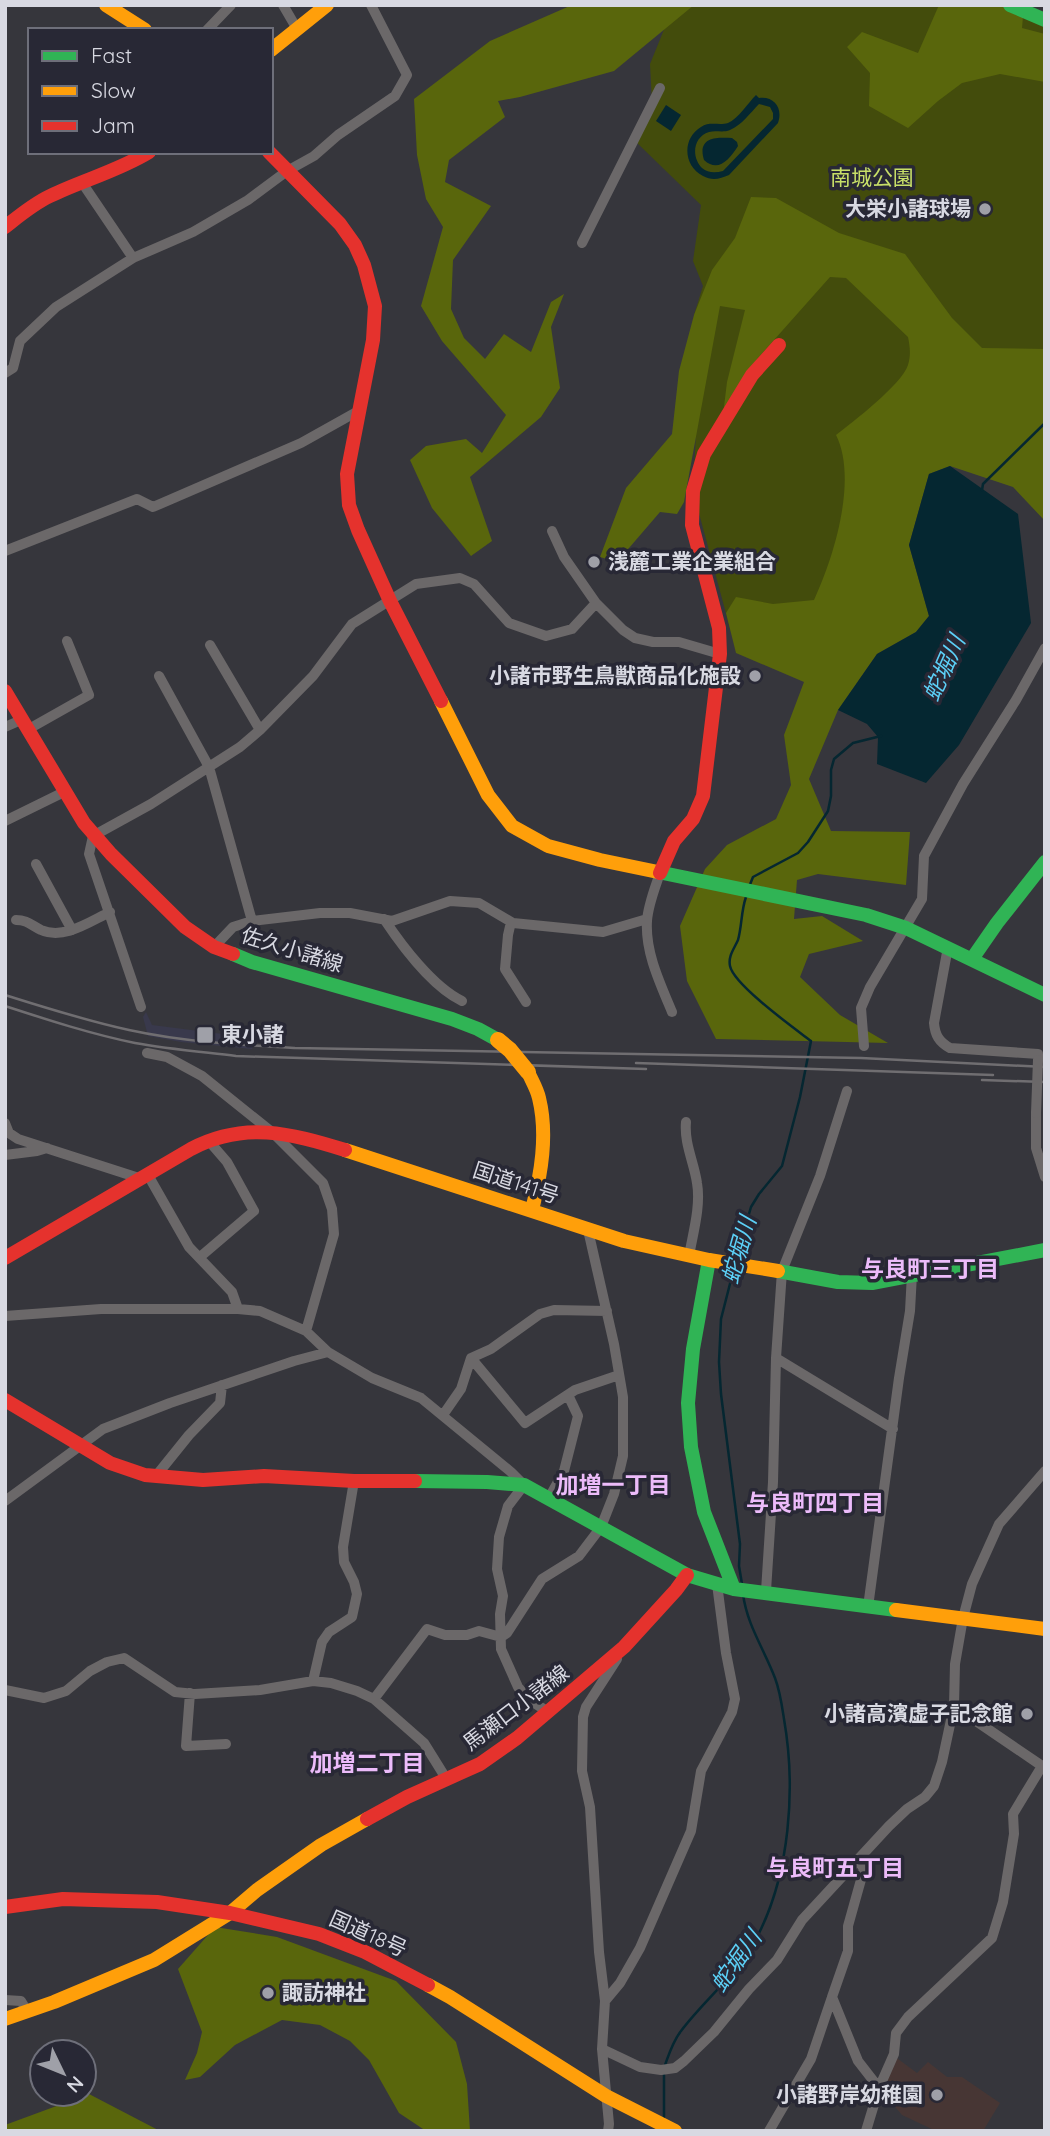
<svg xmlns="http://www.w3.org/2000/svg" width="1050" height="2136" font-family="Quicksand,'Noto Sans JP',sans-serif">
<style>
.built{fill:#39394c}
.education{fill:#473634}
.green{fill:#434c0c}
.forest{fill:#59660c}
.water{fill:#052731;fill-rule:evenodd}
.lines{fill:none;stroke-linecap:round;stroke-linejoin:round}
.stream{stroke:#052731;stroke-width:2.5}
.street{stroke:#6b6869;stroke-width:10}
.fast{stroke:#30b455;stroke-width:14}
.slow{stroke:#ff9f0a;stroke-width:14}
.jam{stroke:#e5322d;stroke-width:14}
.rail{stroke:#706e71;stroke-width:2.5}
.street-bridge{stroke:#6b6869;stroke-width:10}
.slow-bridge{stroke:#ff9f0a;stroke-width:16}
.poi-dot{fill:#9fa0a8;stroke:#282835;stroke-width:2.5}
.labels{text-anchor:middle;stroke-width:7;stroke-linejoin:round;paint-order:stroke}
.park-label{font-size:21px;fill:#c8df68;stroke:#282835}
.poi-label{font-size:21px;font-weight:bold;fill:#d8d9e2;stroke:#282835;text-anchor:end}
.street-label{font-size:21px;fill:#d8d9e2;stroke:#282835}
.water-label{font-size:23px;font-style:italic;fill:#5cd0f7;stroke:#282835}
.neighbourhood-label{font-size:23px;font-weight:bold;fill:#ecbbfa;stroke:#282835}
</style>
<rect width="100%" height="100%" fill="#36363c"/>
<path class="built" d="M146,1012L152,1025L254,1038L252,1049L181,1042L148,1036L143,1017Z"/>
<path class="education" d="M894,2056L917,2073L928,2062L947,2077H962L1000,2103L983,2131H936L902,2115L879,2088Z"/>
<path class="green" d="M674,5H998L1045,25V414L965,360L893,510L910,609L731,632L693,491L697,414L694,315L703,286L693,261L701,205L633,139L652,102L650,64Z"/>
<path class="forest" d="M572,5H694L614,71L520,97L498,101L505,117L449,160L445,182L491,206L453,260L451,309L464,338L485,359L504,334L531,352L551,302L564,294L551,327L560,388L541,417L470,477L492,541L471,556L432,508L410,460L426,446L466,439L482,453L506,415L442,341L421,306L443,227L426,199L417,155L414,99L490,41Z
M939,5H1024L1022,28L1045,34V82L1000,74L962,83L938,101L908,128L869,106L870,73L847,47L862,32L918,53Z
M751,197L776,198L839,233L905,254L952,318L982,348L1045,349V521L1013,487L950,466L929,474L909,545L929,616L916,632L877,654L838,710L809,779L831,831L910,832L906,885L818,874L797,880L794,919L822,916L863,941L809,954L800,977L840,1015L888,1043L716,1039L687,981L680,926L705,869L727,845L776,819L791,785L784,735L804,682L736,653L726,613L736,597L773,604L814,600C834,557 858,479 836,435C853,422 902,384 908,365C911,355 910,347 908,337L846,278L830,277L757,359L723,415L727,382L745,310L720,306L684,502L677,514L660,512L617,562L600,557L626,488L672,434L679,371L694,315L712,270L735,238Z
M215,1927L277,1937L396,1981L456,2042L467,2084L470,2131H426L399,2113L369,2060L350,2041L320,2025L282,2020L235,2045L200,2077L185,2080L197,2053L202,2032L178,1969Z
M89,2094L160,2131H5V2125Z"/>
<path class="water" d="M756,95L759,98C775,96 783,109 778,123L729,175C720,179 712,181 703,176C683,166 682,138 701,127C710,121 719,126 728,123C738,119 748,103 756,95ZM759,104L770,107L773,113V119L723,171C715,173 708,173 702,168C691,157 693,137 709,132C716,130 723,133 730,130C742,125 750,113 759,104Z
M666,105L681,115L671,131L656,121Z
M732,138L737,142L738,146C729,160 718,173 704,160C697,137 716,137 732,138Z
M950,466L1018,514L1031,623L959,745L926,783L877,764L878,737L867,724L838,710L877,654L916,632L929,616L909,545L929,474Z"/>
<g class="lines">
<path class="stream" d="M982,490L983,484L1045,423
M749,887L753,877L798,853L808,842L828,811L831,796V770L834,759L853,743L881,736
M737,1255L751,1207L759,1194L782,1166L800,1097L811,1041C794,1028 734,985 730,966C728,956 734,949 738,940C742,926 741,911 746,897
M733,1272L721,1319L719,1362L721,1394L740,1544L739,1566L742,1584
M665,2065C669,2054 673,2041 681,2031C705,1999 738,1974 757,1937C790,1874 796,1788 784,1719C782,1706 780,1691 775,1678C764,1649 747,1625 743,1594
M664,2075V2117"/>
<path class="street" d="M283,5L297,29
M207,30L231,5
M83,184L133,258
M582,243L660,88
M5,373L13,368L20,341L56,307L133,258L193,232L248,200L287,171L314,156L338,135L395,96L407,75L371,5
M552,531L564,557L596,603L623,630L635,638L653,642H679L720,654
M5,551L137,499L153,507L301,443L360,410
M210,645L260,730
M159,676L209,767L252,921
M5,727L21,720
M27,730L89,695L67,641
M5,821L64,792
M36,864L72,930
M660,873C655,888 648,905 647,921C645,952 660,983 672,1012
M384,919C402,946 433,987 462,1001
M16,920C27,920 31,925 41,930C64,940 89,922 110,912
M511,922L508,935L505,969L526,1002
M214,947L233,927L252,921L320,913H350L392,921L450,901L479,903L513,923L603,932L647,919
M948,947L934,1023C935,1035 939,1042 950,1048L1038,1054V1060
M141,1007L89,854L93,836L151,804L240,747L260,730L313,676L352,624L416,584L460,578L474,584L509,623L546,636L572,629L596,603
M864,1046L861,1008L870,987L922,899L924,856L963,784L1016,700L1045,648
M147,1053L167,1057L202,1076L273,1133L323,1183L332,1209L334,1234L306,1331
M1036,1113V1148L1045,1177
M686,1122C684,1144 694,1162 697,1183C701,1206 693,1233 689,1256
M5,1123L9,1133L18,1139L142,1179
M5,1155L37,1151L47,1148
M148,1175L189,1247L232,1292L238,1309
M200,1257L254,1211L227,1162L208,1140
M607,1311L554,1310L540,1314L491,1349L471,1358L525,1423L575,1390L619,1375
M5,1316L101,1309H238L260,1311L306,1331L328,1352L372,1378L421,1398L511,1472L524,1485L508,1506L499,1537L497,1569L503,1596L500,1614L501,1649L518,1687L527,1698L548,1712
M776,1358L893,1429
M443,1415L461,1389L471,1358
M156,1476L189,1435L220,1403L222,1385
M549,1498L564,1471L578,1416L568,1395
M5,1501L103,1429L170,1403L294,1361L328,1352
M766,1591L773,1482L776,1358L782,1271L820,1176L847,1091
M868,1607L899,1378L910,1311L912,1274
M501,1637L507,1633L542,1579L579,1556L601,1527L614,1494L623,1456V1397L614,1344L588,1230
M313,1681L322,1642L329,1632L352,1617L357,1594L354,1582L344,1562L343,1547L354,1481
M5,1690L44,1698L66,1691L90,1671L107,1662L124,1658L175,1692L195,1694L260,1690L313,1681L331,1683L357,1691L374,1699L424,1743L447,1780
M190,1693L186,1746L226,1744
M374,1699L427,1629L445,1635H467L479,1631L501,1637
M954,1706L1045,1768
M858,1860L864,1869L848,1926V1951L832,1997L858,2061L879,2088
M5,2000L21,2001L27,2011
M605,2001L620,1983L640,1948L691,1831L701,1771L732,1712L735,1699L726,1653L717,1584
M602,2049L640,2067L661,2070L675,2068L684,2061L714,2032L749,1989L777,1960L802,1920L889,1826L907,1809L925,1797L934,1786L942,1762L954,1706L955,1664L963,1618L972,1584L999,1524L1045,1471
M608,2131L609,2124L602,2049L605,2001L599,1952L590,1807L582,1771L583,1717L586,1707L617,1659
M769,2131L811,2059L832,1997
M866,2131L879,2088L894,2054L896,2033L908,2017L992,1938L1003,1902L1014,1834L1013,1814L1042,1766"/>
<path class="fast" d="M1010,5L1045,20
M658,872L866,915L906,928L1045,995
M233,954L252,962L452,1019L478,1029L498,1040
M972,959L997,923L1045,862
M709,1260L693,1349L688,1403L691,1447L704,1512L734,1589
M778,1271L838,1282L872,1283L1045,1250
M415,1481L487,1482L524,1485L687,1575L734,1589L896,1610"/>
<path class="slow" d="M106,5L145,30
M271,50L327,5
M441,701L488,795L512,826L548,846L600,860L658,872
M528,1072C532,1081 537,1089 539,1098C548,1135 541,1174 532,1210
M345,1150L624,1241L709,1260L778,1271
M896,1610L1045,1629
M428,1985L450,1997L606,2096L675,2131
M5,2019L54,2002L154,1960L230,1913L257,1890L321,1845L367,1819"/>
<path class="jam" d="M269,152L340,224L355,245L364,265L375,306L373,340L347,474L349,505L358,530L390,601L441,701
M5,227C19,216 33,204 50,196C83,180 118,171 149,152
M5,691L84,823L111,854L185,927L214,947L233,954
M660,873L674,841L693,819L703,796L720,654L719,628L692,525L693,491L704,454L752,375L779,345
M5,1258L191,1149C244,1121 290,1133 345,1150
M5,1400L110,1463L145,1475L203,1480L264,1476L354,1481H415
M367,1819L407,1797L480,1764L517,1738L624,1647L676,1590L687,1575
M5,1907L63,1899L157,1902L230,1913L319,1934L365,1952L428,1985"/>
<path class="rail" d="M5,995C46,1008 87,1021 129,1030C184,1042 240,1045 295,1048L861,1058L1045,1067
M5,1006C48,1020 91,1034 135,1043C168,1049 203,1052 236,1056L646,1069
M636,1063L993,1075
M982,1080L1045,1082"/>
<path class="street-bridge" d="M1036,1113L1038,1060"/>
<path class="slow-bridge" d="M498,1040L510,1050L528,1072"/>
</g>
<g class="poi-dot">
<circle cx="985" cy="209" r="7"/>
<circle cx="594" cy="562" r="7"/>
<circle cx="755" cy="676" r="7"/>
<rect x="196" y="1026" width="18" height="18" rx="3.5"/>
<circle cx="1027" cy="1714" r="7"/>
<circle cx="268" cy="1993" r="7"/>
<circle cx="937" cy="2095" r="7"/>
</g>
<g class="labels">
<g class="park-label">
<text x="872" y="185">南城公園</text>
</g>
<g class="poi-label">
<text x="971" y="216">大栄小諸球場</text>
<text x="608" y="569" text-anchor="start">浅麓工業企業組合</text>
<text x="741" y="683">小諸市野生鳥獣商品化施設</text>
<text x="221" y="1042" text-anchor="start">東小諸</text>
<text x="1013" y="1721">小諸高濱虚子記念館</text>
<text x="282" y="2000" text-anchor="start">諏訪神社</text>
<text x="923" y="2102">小諸野岸幼稚園</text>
</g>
<g class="street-label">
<text transform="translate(292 950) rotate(17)" y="7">佐久小諸線</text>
<text transform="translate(516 1183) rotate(18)" y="7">国道141号</text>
<text transform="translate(516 1708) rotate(-37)" y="7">馬瀬口小諸線</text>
<text transform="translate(368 1934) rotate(24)" y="7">国道18号</text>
</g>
<g class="water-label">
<text transform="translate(944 668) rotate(-66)" y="8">蛇堀川</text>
<text transform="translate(739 1250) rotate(-74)" y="8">蛇堀川</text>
<text transform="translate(736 1961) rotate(-55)" y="8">蛇堀川</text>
</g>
<g class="neighbourhood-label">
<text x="930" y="1277">与良町三丁目</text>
<text x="613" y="1493">加増一丁目</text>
<text x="815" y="1511">与良町四丁目</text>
<text x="367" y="1771">加増二丁目</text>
<text x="835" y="1876">与良町五丁目</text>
</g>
</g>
<rect width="1050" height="2136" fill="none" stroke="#d8d9e2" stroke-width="14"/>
<rect x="28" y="28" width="245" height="126" fill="#282835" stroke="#6e6f7a" stroke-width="2"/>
<rect x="42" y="51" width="35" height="10" fill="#30b455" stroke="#6e6f7a" stroke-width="2"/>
<text x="91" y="63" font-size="21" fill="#d8d9e2">Fast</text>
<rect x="42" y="86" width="35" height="10" fill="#ff9f0a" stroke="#6e6f7a" stroke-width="2"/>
<text x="91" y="98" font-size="21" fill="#d8d9e2">Slow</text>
<rect x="42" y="121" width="35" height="10" fill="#e5322d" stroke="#6e6f7a" stroke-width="2"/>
<text x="91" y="133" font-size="21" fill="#d8d9e2">Jam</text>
<g transform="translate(63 2073) rotate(133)"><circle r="33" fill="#282835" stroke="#6e6f7a" stroke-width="2"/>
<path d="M0-5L12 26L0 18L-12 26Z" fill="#9fa0a8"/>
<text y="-10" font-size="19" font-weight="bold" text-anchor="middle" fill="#d8d9e2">N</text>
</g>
</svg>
